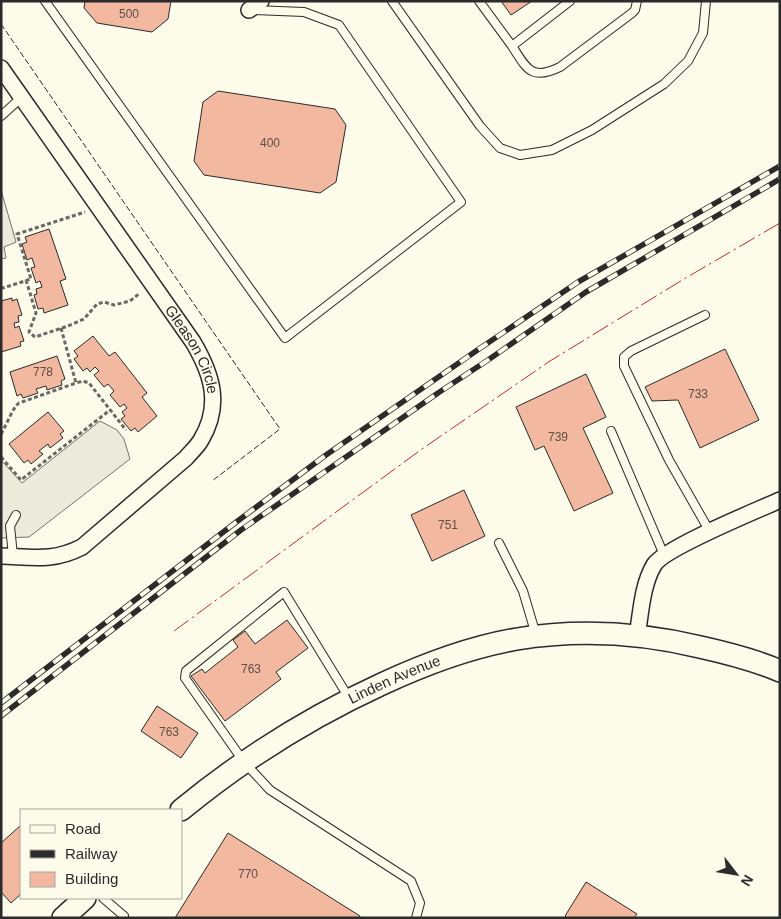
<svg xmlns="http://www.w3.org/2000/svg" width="781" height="919" font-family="Arial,sans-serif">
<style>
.parking{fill:#eceadb;stroke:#74746e}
.building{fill:#f2b8a0;stroke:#2b2b2b}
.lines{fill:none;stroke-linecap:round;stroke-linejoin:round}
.lane-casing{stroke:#2b2b2b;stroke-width:10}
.street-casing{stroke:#2b2b2b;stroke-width:18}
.secondary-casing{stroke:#2b2b2b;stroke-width:24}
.path{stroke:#6a6964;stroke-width:3;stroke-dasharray:4 2.5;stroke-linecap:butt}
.lane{stroke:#fdfbea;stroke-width:8}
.street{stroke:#fdfbea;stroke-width:15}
.secondary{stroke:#fdfbea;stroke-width:21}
.rail-casing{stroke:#2b2b2b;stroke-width:5.5}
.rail{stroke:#fdfbea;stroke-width:4;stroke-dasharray:11;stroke-linecap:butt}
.fence{stroke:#2b2b2b;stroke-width:1;stroke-dasharray:6 2.5;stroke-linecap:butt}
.power{stroke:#c62828;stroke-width:1;stroke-dasharray:18 4 2.5 4;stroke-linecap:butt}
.labels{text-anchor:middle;stroke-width:4;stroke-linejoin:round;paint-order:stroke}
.number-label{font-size:12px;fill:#5d4e48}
.street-label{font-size:15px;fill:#2b2b2b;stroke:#fdfbea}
</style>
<rect width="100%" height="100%" fill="#fdfbea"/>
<path class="parking" d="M1,190L16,242L4,247L6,258L1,259Z
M100,421L117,430L124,439L130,459L29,537L1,538V460L22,483Z"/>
<path class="building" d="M85,1H171L168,19L152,32L97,23L84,8Z
M501,1H532L511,15Z
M218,91L335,109L346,125L336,182L320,193L204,175L194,161L203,102Z
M49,229L66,279L60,281L68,305L44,313L43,308L38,309L34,295L37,294L36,289L42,287L40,281L36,283L31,268L35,267L32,258L27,260L22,244L27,242L25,237Z
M12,298V301L17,299L22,315L18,316L19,322L14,323L15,328L19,326L24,341L20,342L21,346L1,352V301Z
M93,336L109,356L115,352L147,393L142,397L157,416L138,432L135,428L131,431L121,419L125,416L122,412L127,408L124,404L120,407L110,395L114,391L108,384L104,387L94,375L99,371L95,367L90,372L87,368L83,371L74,359L78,356L74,351Z
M725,349L759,420L700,448L678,400L652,401L645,387Z
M57,356L65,379L61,381L62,385L47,390L46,386L36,389L38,393L23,398L21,394L17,396L10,372Z
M586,374L606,417L583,428L613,493L574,511L544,446L535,450L516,407Z
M48,412L64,431L60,434L63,438L50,448L48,444L39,451L43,454L31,464L28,460L24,463L9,444Z
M464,490L485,536L432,561L411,515Z
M287,620L308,648L276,672L281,679L225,721L191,676L202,669L205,673L238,647L233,640L245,631L255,644Z
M157,706L198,733L181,758L141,731Z
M21,825V894L11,903L1,892V843Z
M228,833L360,916L359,918H175Z
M586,882L637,914L634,918H567L565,916Z"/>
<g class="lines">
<g class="lane-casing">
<path id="lane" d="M45,1L285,338L461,202L339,25L304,12L252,10
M392,1L480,126L500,148L520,155L552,150L592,130L664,84L688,61L703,33L706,1
M479,1L512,46L570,1
M512,46C527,69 531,81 560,67L632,13L635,10L637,1
M1,116L22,97
M705,315L631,351L624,357V366L669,460L710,532
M611,431L664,555
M499,543L523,591L536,635
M13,556L10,526L16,515
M349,698L284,592L186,671L185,678L244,762L270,790L411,881L420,903L416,918
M103,898L124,916L123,918"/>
</g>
<g class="street-casing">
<g id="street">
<path d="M249,10L261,1"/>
<path id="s1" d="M1,68L193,342C212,374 222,405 201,440C197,447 191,452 186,458L82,547C53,562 32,557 1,556"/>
<path d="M637,636C641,613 642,585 654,565C664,548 756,511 780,500"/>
</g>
</g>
<g class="secondary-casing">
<g id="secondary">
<path id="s2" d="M181,810C243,759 308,718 382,684C425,664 470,647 517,639C578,629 641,633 700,647C727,653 755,660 780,671"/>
<path d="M63,918L85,898"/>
</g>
</g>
<path class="path" d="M26,280L36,313L29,332L35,337L68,326L84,319L97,304L104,302L114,305L130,301L140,293
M1,287L3,288L31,279L17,234L85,212
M61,328L76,383L83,381L89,383L126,430
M1,434C6,426 13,407 19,403L76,383
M1,457L21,480L110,410"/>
<use href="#lane" class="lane"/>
<use href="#street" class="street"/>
<use href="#secondary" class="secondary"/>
<g class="rail-casing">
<path id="rail" d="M1,703L235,523L326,455L476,351L578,282L780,166
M1,716L241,530L438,393L488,360L586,292L780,179"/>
</g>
<use href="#rail" class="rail"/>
<path class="fence" d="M1,24L280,429L212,481"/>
<path class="power" d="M174,631L422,449L550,361L684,279L780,223"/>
</g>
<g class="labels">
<g class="number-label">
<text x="129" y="18">500</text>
<text x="270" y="147">400</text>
<text x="43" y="376">778</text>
<text x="698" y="398">733</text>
<text x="558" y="441">739</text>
<text x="448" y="529">751</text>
<text x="251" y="673">763</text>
<text x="169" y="736">763</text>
<text x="248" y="878">770</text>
</g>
<g class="street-label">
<text dy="5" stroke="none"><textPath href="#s1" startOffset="341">Gleason Circle</textPath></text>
<text dy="5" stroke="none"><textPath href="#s2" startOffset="251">Linden Avenue</textPath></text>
</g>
</g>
<rect width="781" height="919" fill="none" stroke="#2b2b2b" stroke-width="5"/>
<rect x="20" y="809" width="162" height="90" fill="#fdfbea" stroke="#a9a89e"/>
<rect x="30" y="825" width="25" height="8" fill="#fdfbea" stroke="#a9a89e"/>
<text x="65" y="834" font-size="15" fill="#2b2b2b">Road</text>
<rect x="30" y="850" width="25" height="8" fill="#2b2b2b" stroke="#a9a89e"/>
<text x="65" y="859" font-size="15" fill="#2b2b2b">Railway</text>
<rect x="30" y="872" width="25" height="15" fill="#f2b8a0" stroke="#a9a89e"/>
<text x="65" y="884" font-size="15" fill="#2b2b2b">Building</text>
<g transform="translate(736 874) rotate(121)" stroke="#fdfbea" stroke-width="4" paint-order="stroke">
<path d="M0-4L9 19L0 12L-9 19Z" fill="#2b2b2b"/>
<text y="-8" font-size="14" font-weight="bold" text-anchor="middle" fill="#2b2b2b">N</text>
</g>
</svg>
